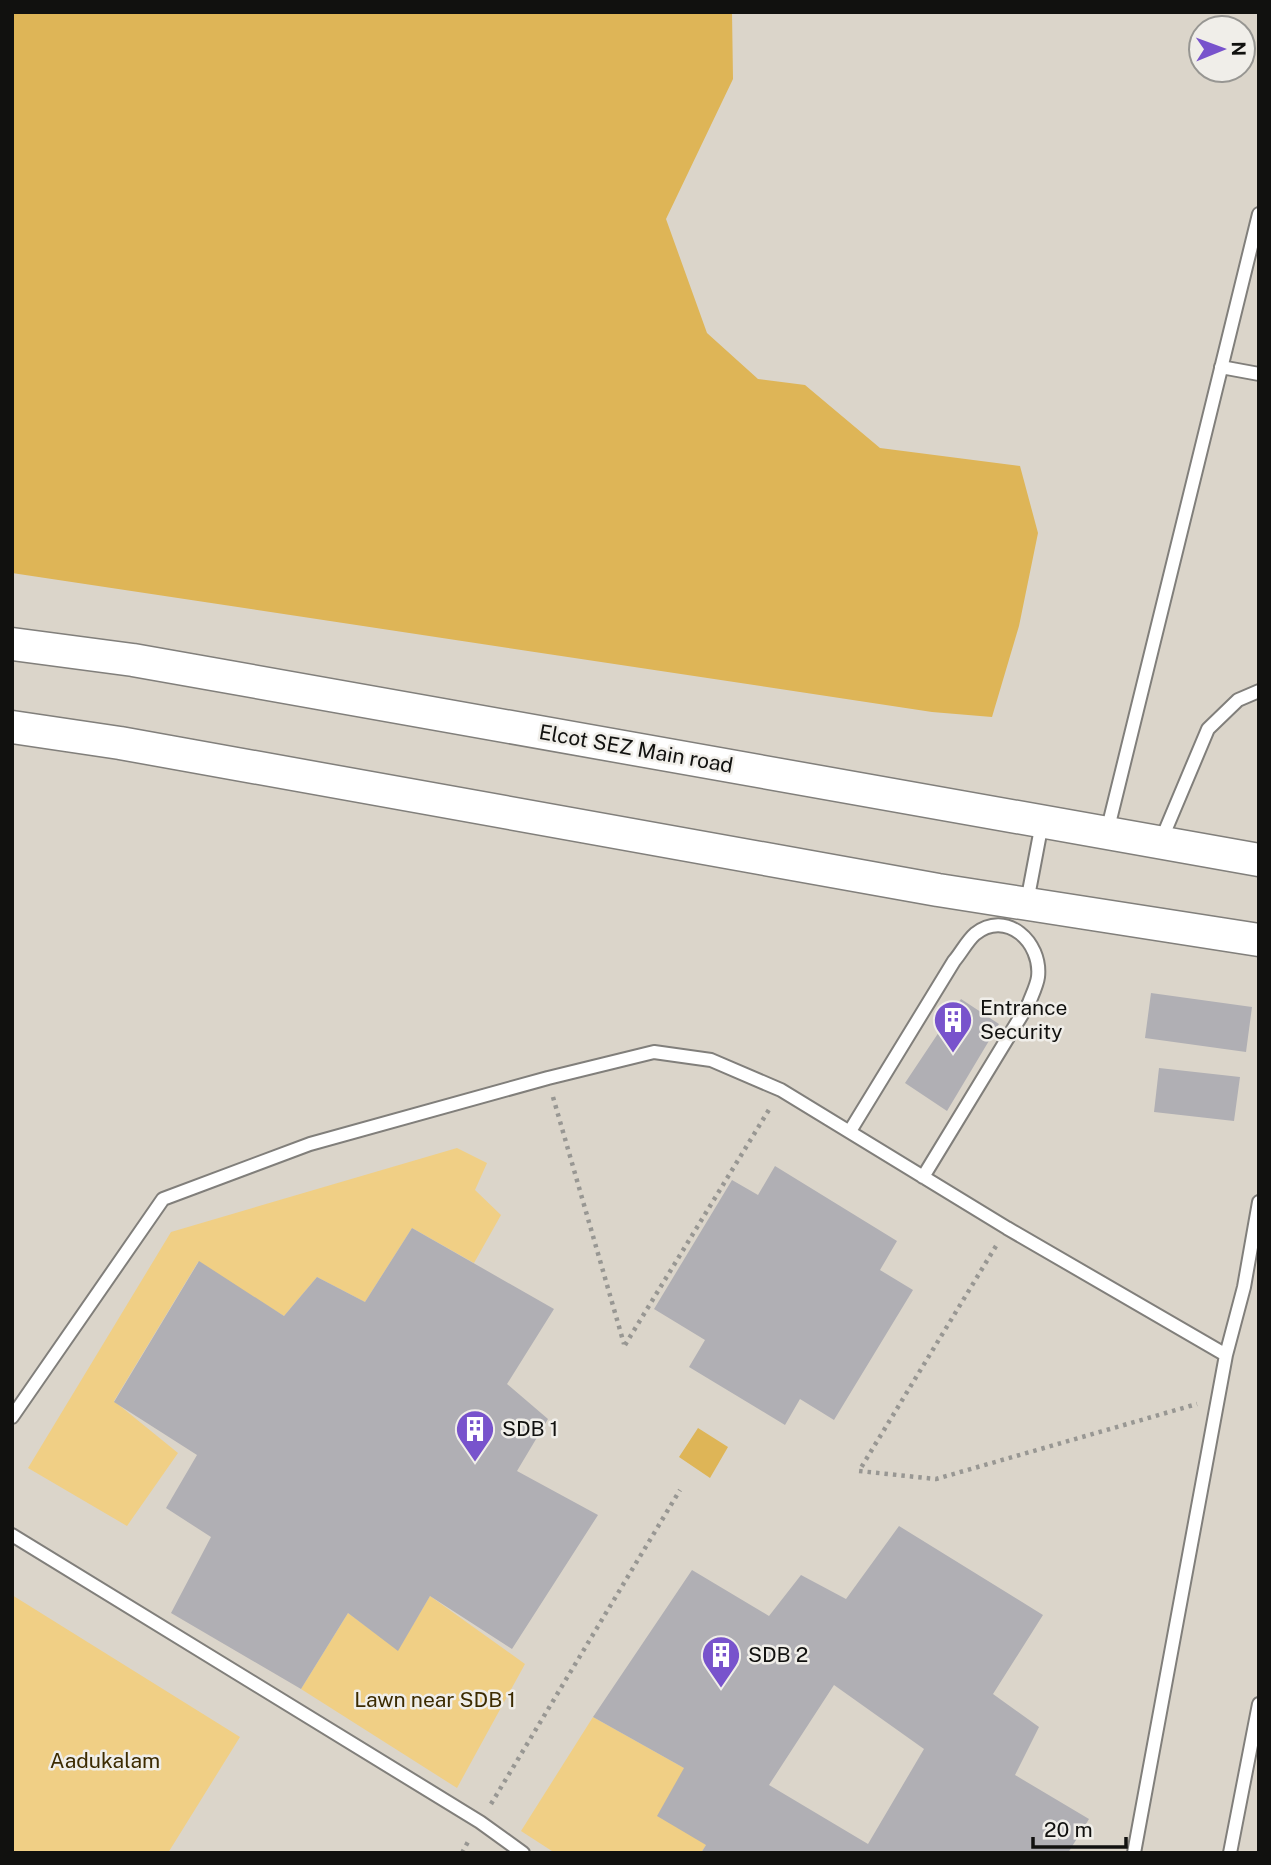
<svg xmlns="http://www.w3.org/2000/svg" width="1271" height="1865" font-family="'Public Sans',sans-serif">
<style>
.built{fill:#dbd5ca;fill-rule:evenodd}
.green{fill:#f0cf85}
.water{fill:#deb557}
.building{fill:#b0afb4;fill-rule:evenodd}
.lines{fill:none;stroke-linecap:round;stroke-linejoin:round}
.service-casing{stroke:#817f7b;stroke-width:16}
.tertiary-casing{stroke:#817f7b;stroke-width:35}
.path{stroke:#989793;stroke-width:4.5;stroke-dasharray:3.5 5;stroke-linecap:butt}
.service{stroke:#fff;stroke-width:12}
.tertiary{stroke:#fff;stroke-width:32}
.labels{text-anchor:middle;stroke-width:5;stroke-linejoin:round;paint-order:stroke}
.street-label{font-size:21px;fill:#11110f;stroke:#f0eee9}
.poi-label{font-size:21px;fill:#11110f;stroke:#f0eee9;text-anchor:start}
.park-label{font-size:21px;fill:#3c2b01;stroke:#f0eee9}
</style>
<rect width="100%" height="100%" fill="#e3e1dc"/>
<path class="built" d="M12,12H1259V1853H12ZM1201,28H1243V70H1201Z"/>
<path class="green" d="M457,1148L487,1163L475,1190L501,1215L474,1263L412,1228L365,1302L317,1277L284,1316L198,1262L114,1401L178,1453L127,1526L28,1468L171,1232Z
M12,1595L240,1737L168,1853H12Z
M430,1596L525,1664L457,1788L301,1689L348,1613L398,1650Z
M593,1717L684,1768L706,1845L701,1853H555L521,1831Z"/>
<path class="water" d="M12,12H732L733,79L666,219L707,333L758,379L805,385L880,448L1020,466L1038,533L1019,626L992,717L932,712L12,573Z
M698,1428L728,1447L710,1478L679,1457Z"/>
<path class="building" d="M1151,993L1252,1007L1246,1052L1145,1038Z
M961,999L999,1024L947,1111L905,1083Z
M1159,1068L1240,1077L1234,1121L1154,1112Z
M775,1166L897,1241L880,1270L913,1290L834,1420L800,1399L785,1425L689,1367L705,1340L654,1309L732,1180L758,1195Z
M412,1228L554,1309L507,1384L548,1419L517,1471L598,1515L512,1649L430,1596L398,1651L348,1613L301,1689L171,1613L211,1537L166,1508L197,1455L114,1402L199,1261L284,1316L317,1277L365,1302Z
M899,1526L1043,1615L993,1694L1039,1727L1015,1775L1089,1819L1068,1853H701L706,1845L657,1816L684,1768L593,1717L692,1570L769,1616L801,1575L846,1599ZM834,1685L924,1749L868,1844L769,1785Z"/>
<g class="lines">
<g class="service-casing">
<path id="service" d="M1221,367L1259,374
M1107,832L1259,214
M1160,843L1208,729L1238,700L1259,691
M1027,902L1042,823
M850,1131L954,961C961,953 967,941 975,934C1006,909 1042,942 1038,977C1037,985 1032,995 1029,1003L923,1177
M12,1417L163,1199L310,1144L548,1078L654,1052L711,1060L781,1090L1007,1228L1226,1355L1244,1287L1259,1202
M12,1535L480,1822L523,1853
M1134,1853L1226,1355
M1230,1853L1259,1704"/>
</g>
<g class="tertiary-casing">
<path id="tertiary" d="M12,644L133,660L1259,860
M12,727L120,743L938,890L1259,940"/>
</g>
<path class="path" d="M553,1097L624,1344
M996,1246L859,1471L936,1479L1197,1404
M625,1345L770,1108
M491,1804L680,1490
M462,1853L470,1838"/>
<use href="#service" class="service"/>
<use href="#tertiary" class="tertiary"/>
</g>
<defs>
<g id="building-pin" transform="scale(2.0125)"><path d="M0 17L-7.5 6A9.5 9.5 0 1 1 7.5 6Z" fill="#7853cc" stroke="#f0eee9"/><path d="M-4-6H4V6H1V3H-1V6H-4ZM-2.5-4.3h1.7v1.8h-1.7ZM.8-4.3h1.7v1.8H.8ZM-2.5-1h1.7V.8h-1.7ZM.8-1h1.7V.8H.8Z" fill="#fff"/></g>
</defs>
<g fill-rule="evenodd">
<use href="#building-pin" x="953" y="1020"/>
<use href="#building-pin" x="475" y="1429"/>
<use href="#building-pin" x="721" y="1655"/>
</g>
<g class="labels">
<g class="street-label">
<text transform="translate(636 749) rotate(10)" y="7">Elcot SEZ Main road</text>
</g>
<g class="poi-label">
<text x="980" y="1015">Entrance<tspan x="980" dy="24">Security</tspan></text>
<text x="502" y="1436">SDB 1</text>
<text x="748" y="1662">SDB 2</text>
</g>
<g class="park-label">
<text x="435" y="1707">Lawn near SDB 1</text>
<text x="105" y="1768">Aadukalam</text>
</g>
</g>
<rect width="1271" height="1865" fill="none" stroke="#11110f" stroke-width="28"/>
<g transform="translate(1222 49) rotate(89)"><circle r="33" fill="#f0eee9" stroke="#979692" stroke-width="2"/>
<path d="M0-5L12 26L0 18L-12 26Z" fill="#7853cc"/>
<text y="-10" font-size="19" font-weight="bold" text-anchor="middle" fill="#11110f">N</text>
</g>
<path d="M1033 1837v10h93v-10" fill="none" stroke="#11110f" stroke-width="3.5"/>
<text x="1044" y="1837" font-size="21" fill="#11110f" stroke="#f0eee9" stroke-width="5" paint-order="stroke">20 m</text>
</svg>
